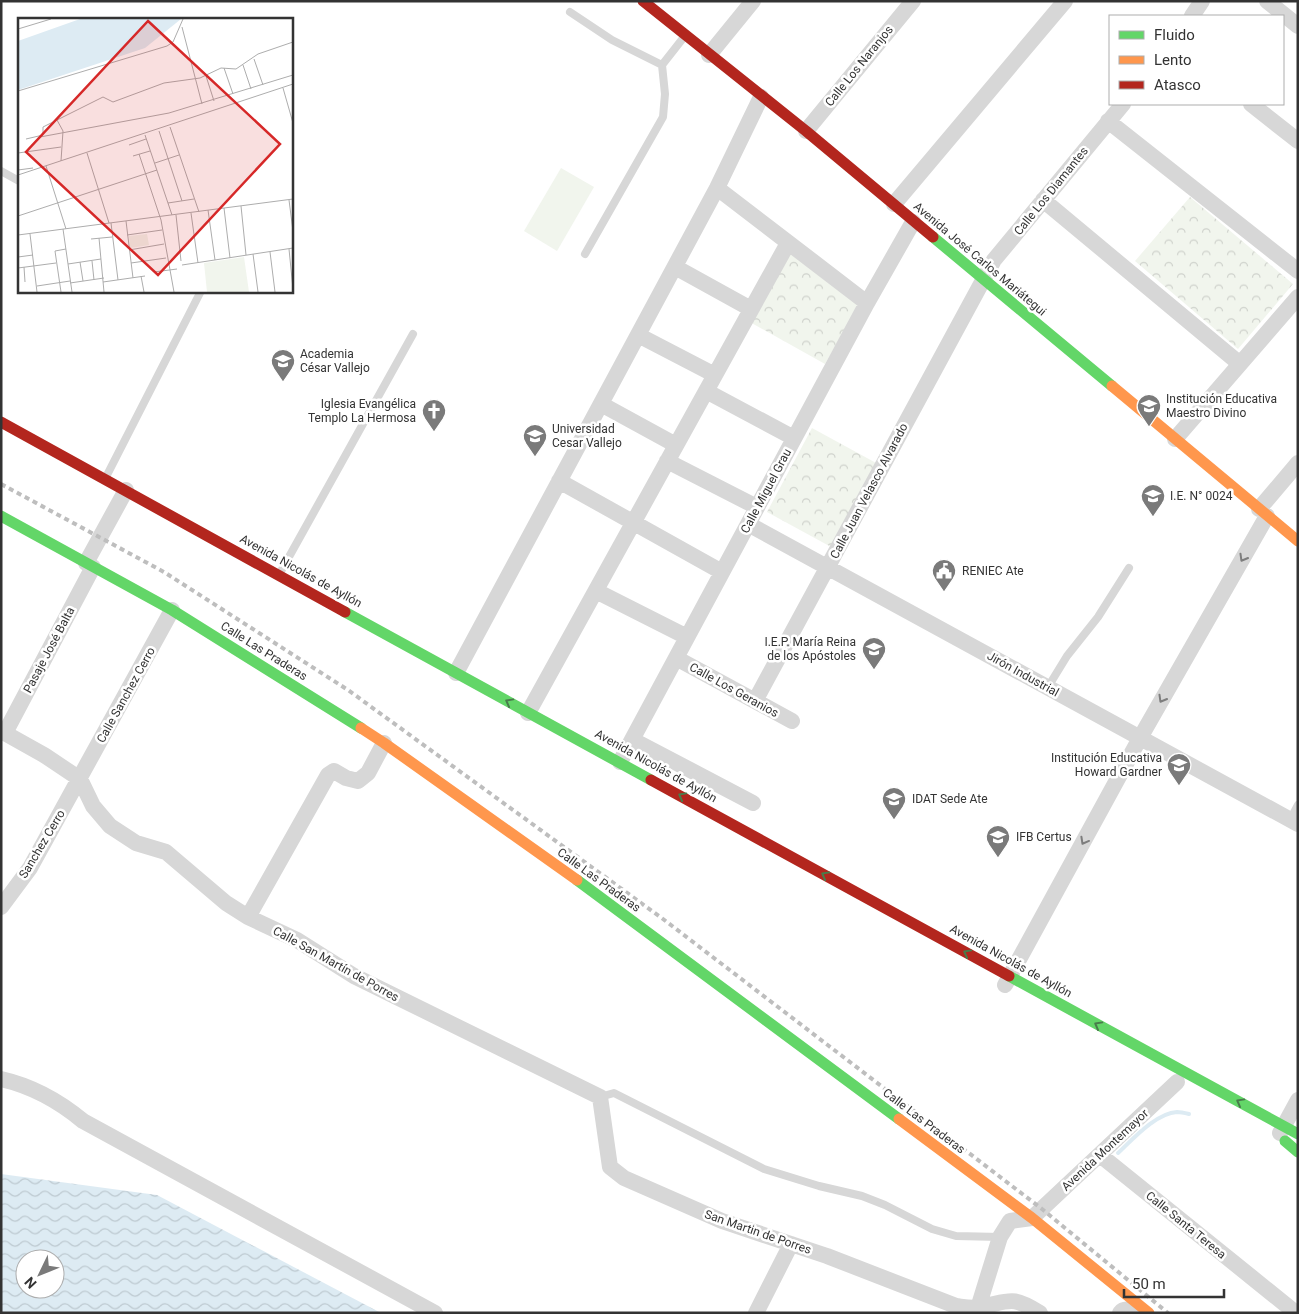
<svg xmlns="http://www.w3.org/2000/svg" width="1299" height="1314" font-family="Roboto,sans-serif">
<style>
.grass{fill:#f1f5ed}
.park{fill:url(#park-crowns)}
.water{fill:url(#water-waves);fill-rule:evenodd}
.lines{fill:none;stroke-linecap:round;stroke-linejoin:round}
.stream{stroke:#ddebf3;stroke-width:4}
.lane{stroke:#d7d7d7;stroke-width:8}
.street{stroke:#d7d7d7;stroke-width:16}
.fast{stroke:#63d668;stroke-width:11}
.slow{stroke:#ff974d;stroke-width:11}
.jam{stroke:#b3261e;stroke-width:11}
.rail{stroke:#bebebe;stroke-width:4;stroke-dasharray:5 4;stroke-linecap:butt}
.oneway{stroke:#7d7d7d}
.oneway2{stroke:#497c4b}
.labels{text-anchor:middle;stroke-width:5;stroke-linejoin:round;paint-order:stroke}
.street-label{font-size:12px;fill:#333;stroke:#fff}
.poi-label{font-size:12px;fill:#333;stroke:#fff;text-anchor:start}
.inset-road{fill:none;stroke:#adadad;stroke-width:1}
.view{fill:#d62828;fill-opacity:0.15;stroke:#d62828;stroke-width:2.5}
.inset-edge{fill:none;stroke:#333;stroke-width:2.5}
</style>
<defs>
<pattern id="park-crowns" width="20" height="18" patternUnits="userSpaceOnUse" patternTransform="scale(1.25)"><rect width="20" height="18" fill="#f1f5ed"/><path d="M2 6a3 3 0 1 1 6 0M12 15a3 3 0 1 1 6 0" fill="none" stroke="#cfd2cc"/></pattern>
<pattern id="water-waves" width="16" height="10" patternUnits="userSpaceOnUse" patternTransform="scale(1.25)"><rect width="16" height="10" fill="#ddebf3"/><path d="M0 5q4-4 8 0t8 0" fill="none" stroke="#becad1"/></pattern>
</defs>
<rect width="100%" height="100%" fill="#fff"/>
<path class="grass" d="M561,168L594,187L557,251L524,231Z"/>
<path class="park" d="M1190,197L1293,284L1238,349L1135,261Z
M789,248L861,301L825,364L748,321Z
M812,428L878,464L833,548L767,512Z"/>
<path class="water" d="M1,1174L157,1195L381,1313H1ZM25,1259H55V1289H25Z"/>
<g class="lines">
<path class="stream" d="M1118,1153C1132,1140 1156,1113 1177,1112C1180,1112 1185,1113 1189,1114"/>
<path class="lane" d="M570,12L612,40L662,65
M1,171L19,181
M585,254L663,117L665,94L662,65L684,37
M106,477L201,291
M280,573L413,334
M1048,687L1067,656L1098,617L1129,568
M1290,820L1298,805
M600,1097L614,1093L764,1169L819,1186L862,1196L885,1205L932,1229L956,1236L1000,1237"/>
<path class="street" d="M1267,1L1298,26
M1192,16L1202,1
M709,55L753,1
M1251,104L1298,141
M1108,121L1298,271
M806,131L913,1
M717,188L867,303
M1043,200L1240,364
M894,204L1065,1
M675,267L751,309
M638,335L715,375
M706,391L794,438
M601,404L676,445
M1175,439L1298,297
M667,461L757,507
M559,481L722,572
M1259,509L1298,463
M748,524L1298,824
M86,563L126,490
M596,591L687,637
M676,658L792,721
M456,673L717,188L761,97
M755,701L994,260L1123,104
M528,713L788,243
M1,731L44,755L80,779L93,806L110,826L136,843L166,852L226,903L248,917L297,940L354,976L600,1097L610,1167L624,1178L722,1221L827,1256L956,1306C964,1307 973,1309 980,1307C1011,1301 1011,1295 1040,1313
M5,733L93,567
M633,740L753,803
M620,762L867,303L913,222
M1,907L30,868L172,610
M248,917L328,775L334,771L346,778L358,781L368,773L384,743
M1005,985L1140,738L1267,516
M1,1079C32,1086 59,1101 83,1121L435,1313
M1280,1133L1298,1100
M1100,1155L1296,1313
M978,1308L1000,1237L1010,1221L1032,1218L1177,1082
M756,1313L791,1244
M1120,1313C1124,1308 1130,1309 1135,1313"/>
<path class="fast" d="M933,237L1112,386
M1,516L172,610L361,728
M345,612L651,780
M577,880L899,1119
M1009,976L1298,1134
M1285,1141L1298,1152"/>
<path class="slow" d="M1112,386L1298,541
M361,728L384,743L577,880
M899,1119L1032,1218L1149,1313"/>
<path class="jam" d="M643,1L806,131L933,237
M1,422L345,612
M651,780L1009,976"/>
<path class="rail" d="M1,484L164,572L348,690L663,919L1042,1209L1168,1313"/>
</g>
<defs><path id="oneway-chevron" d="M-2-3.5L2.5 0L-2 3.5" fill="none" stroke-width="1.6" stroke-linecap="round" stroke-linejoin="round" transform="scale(1.25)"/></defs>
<g class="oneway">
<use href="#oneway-chevron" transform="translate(1243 558) rotate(120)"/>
<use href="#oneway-chevron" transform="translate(1162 699) rotate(120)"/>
<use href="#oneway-chevron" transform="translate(1084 841) rotate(119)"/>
</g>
<g class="oneway2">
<use href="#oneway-chevron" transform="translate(509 702) rotate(-151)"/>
<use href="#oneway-chevron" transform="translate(682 796) rotate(-151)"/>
<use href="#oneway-chevron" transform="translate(825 875) rotate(-151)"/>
<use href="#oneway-chevron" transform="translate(967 953) rotate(-151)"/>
<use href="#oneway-chevron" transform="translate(1098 1025) rotate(-151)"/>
<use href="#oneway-chevron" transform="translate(1240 1102) rotate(-151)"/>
</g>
<defs>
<g id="school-pin" transform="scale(1.25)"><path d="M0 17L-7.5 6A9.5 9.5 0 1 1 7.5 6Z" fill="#7a7a7a" stroke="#fff"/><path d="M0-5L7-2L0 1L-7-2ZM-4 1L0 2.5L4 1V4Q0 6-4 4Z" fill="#fff"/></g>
<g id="church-pin" transform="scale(1.25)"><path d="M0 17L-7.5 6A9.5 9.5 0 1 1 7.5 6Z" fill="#7a7a7a" stroke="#fff"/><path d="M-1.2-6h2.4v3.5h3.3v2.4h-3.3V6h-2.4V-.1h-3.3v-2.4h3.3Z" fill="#fff"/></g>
<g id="university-pin" transform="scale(1.25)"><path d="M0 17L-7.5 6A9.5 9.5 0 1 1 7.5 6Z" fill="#7a7a7a" stroke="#fff"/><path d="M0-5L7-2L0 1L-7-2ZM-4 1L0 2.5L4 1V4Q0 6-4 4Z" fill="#fff"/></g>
<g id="civic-pin" transform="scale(1.25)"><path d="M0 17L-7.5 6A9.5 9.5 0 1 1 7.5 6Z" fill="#7a7a7a" stroke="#fff"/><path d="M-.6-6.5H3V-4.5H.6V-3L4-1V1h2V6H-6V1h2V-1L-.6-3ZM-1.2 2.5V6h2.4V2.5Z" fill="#fff"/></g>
</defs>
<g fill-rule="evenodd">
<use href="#school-pin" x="283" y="361"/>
<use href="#school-pin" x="1149" y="406"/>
<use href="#church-pin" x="434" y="411"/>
<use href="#university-pin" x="535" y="436"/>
<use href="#school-pin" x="1153" y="496"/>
<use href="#civic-pin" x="944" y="571"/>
<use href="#school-pin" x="874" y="649"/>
<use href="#school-pin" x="1179" y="765"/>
<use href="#university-pin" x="894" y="799"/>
<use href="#university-pin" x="998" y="837"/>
</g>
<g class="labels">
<g class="street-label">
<text transform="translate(859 66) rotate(-51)" y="4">Calle Los Naranjos</text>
<text transform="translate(1051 191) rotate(-51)" y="4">Calle Los Diamantes</text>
<text transform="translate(980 259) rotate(40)" y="4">Avenida José Carlos Mariátegui</text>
<text transform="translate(766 491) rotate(-62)" y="4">Calle Miguel Grau</text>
<text transform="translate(869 491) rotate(-62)" y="4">Calle Juan Velasco Alvarado</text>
<text transform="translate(301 571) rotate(29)" y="4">Avenida Nicolás de Ayllón</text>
<text transform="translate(49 650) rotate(-62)" y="4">Pasaje José Balta</text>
<text transform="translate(264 651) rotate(32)" y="4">Calle Las Praderas</text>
<text transform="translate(1023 674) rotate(29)" y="4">Jirón Industrial</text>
<text transform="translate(734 690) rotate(29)" y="4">Calle Los Geranios</text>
<text transform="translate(126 695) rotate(-61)" y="4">Calle Sanchez Cerro</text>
<text transform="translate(656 766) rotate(29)" y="4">Avenida Nicolás de Ayllón</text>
<text transform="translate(42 844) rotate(-59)" y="4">Sanchez Cerro</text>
<text transform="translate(599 880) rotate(36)" y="4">Calle Las Praderas</text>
<text transform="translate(1011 961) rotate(29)" y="4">Avenida Nicolás de Ayllón</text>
<text transform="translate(336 964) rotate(29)" y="4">Calle San Martín de Porres</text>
<text transform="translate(924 1121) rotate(37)" y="4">Calle Las Praderas</text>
<text transform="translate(1105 1150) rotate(-43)" y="4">Avenida Montemayor</text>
<text transform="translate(1186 1225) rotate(39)" y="4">Calle Santa Teresa</text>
<text transform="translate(758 1232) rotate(19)" y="4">San Martin de Porres</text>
</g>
<g class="poi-label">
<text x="300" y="358">Academia<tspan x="300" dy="14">César Vallejo</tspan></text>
<text x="1166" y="403">Institución Educativa<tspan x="1166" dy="14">Maestro Divino</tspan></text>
<text x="416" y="408" text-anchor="end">Iglesia Evangélica<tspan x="416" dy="14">Templo La Hermosa</tspan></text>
<text x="552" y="433">Universidad<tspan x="552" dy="14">Cesar Vallejo</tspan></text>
<text x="1170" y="500">I.E. N° 0024</text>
<text x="962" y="575">RENIEC Ate</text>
<text x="856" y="646" text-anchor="end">I.E.P. María Reina<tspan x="856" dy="14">de los Apóstoles</tspan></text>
<text x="1162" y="762" text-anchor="end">Institución Educativa<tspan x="1162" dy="14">Howard Gardner</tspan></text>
<text x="912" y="803">IDAT Sede Ate</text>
<text x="1016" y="841">IFB Certus</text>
</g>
</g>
<g transform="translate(18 18)">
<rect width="275" height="275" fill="#fff"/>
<path d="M226,239L231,274H189L186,245Z" fill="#f1f5ed"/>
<path d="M129,216L131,227L112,230L111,218Z" fill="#f1f5ed"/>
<path d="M62,1H163L127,30L0,72V23Z" fill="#ddebf3"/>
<path class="inset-road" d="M164,9L184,86M0,11L33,1M236,41L245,67M225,47L233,71M206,50L215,76M188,58L196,83M265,70L275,105M0,73L149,28L155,24L165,1M39,102L45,113L43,143M275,105V127M152,109L181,194M141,113L164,183M127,117L154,197M22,119L151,95L275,57M8,121L25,117V109L85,79L95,84L146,65L182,60L203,50L218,51L240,36L275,24M111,127L128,121M0,135L43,129M69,135L91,205M121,136L143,202L156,274M115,138L132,133M137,145L161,137M28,148L48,211M0,152L15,150M0,157L275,66M271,182L275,213M150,185L176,181M223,188L228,237M206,190L212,240M190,192L197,242M173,195L180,245M158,197L163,243M0,198L139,152M108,203L115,260M93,205L100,262M45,211L54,274M12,216L19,274M0,217L275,181M109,217L144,212M81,220L86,274M73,221L94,219M271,231L275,271M111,232L146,226M252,234L257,274M235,236L240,274M0,239L15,237M74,243L76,262M62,244L65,263M113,245L148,240M50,246L83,241M164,247L275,230M6,249L7,264M0,250L38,245M136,254L159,251M123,258L126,274M85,264L127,258M52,265L86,260M19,268L52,263M43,274L37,233L48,231"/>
<path class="view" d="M130,3L262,126L140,257L8,134Z"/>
<rect width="275" height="275" class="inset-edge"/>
</g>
<rect width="1299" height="1314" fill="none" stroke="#333333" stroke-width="5"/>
<rect x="1109" y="15" width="175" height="90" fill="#ffffff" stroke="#adadad"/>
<rect x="1119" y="31" width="25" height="8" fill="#63d668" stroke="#adadad"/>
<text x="1154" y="40" font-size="15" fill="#333333">Fluido</text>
<rect x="1119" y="56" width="25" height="8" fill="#ff974d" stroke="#adadad"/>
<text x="1154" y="65" font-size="15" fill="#333333">Lento</text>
<rect x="1119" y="81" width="25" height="8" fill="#b3261e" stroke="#adadad"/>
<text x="1154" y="90" font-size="15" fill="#333333">Atasco</text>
<g transform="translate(40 1274) rotate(227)"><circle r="24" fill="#ffffff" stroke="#adadad"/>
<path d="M0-4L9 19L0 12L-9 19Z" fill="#7a7a7a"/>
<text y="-8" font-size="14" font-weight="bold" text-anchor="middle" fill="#333333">N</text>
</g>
<path d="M1124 1289v8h100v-8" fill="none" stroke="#333333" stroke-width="2.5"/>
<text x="1132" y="1289" font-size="15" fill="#333333" stroke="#ffffff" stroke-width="4" paint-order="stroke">50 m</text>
</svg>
